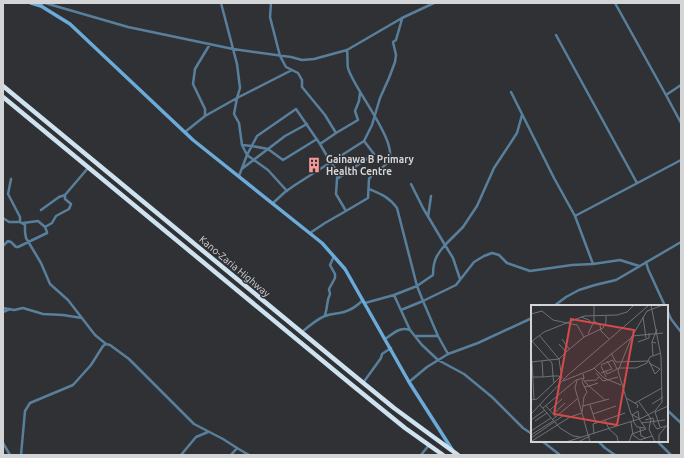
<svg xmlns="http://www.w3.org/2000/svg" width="684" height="458" font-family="Ubuntu,sans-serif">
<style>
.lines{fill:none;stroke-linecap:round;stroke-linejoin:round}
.street{stroke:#587f9c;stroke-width:2.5}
.secondary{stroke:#6aabd9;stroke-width:3.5}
.highway{stroke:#cfe2f0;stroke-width:4.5}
.labels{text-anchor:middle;stroke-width:3;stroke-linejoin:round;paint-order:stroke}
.poi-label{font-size:10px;font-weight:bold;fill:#d3d4d6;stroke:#303134;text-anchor:start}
.street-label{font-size:10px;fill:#d3d4d6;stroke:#303134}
.inset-road{fill:none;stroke:#717275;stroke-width:1}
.view{fill:#d54a4b;fill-opacity:0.15;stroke:#d54a4b;stroke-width:2}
.inset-edge{fill:none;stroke:#d3d4d6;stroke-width:2}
</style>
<rect width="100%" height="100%" fill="#303134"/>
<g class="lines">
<path class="street" d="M40,3L41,6L43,3
M45,3L128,27L233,49L291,57L302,60L314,59L347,50L402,18L434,3
M271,3L270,17L280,56L286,67L298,73L302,80V87L325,115L336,133L320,144L331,163L338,172L337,178
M615,3L666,95
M556,35L637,183
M681,85L666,95L681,123
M511,92L554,178L575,216L593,264
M205,116V109L193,84L195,69L210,44
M185,132L205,116L237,98L240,88L237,64L221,3
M336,133L358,120L355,111L359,101L360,93
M242,145L252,146L268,149L285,136L307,124
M243,168L268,149L283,160L317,139
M239,176L247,155L257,136L296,109L320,144
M11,179L8,194L20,217V222
M369,189C381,194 389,197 397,208L417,286L433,275C433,262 436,255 445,245L423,208L411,184
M287,191L268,170L247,155L242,145L239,123L234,114L237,98L292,70
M273,203L285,192L295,185L364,141
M41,210L59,197L65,195
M346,211L368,198L369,179L371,176C376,172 384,167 388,162C401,145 353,88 348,68C347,63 348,56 347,50
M575,216L681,160
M428,217L431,196
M3,218L9,222H20L25,225V232L26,238L41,263L50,284L68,300L95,335L106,344
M23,223L38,221L45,227
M310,233L325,223L346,211L336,194L337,179L374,154L364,141L372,125L380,98L389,78L395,62L396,55L393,42L396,40L402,19
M3,246L8,241L11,242L16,247H18L47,233V232L45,227L52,223L56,216L69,209L71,204L65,199V195L88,168
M646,262L648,269L665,306
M460,279L453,258L445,245L463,227L477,206L494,168L517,133L522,115
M394,295L417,286L423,301L456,285L474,262L484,256L492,253L499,255L507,263L530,271L572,265L593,264L620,260L639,266
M365,303L394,295L410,330L422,345L438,360L464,374L475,383L492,397L523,428L532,434
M554,306L566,297L579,290L595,285L616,280L681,242
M3,308L14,310L23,308L43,314L63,315L82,318
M401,310L423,301L438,336
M667,310L671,319L681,332
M3,312L10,309
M325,315C328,307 326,302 330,294L329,289L335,278V274L330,265L334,256
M302,332C309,326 317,319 325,316C333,313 338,314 344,312C351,310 358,305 363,300
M415,336H438L448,354L478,343L532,318
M385,339C393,334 400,326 410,330
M409,382L427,367L448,354
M363,383L381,358L382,354L391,348
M667,410L681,423
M542,441L560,455
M598,441L605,448L615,455
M657,441L671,455
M3,443L10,455
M21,455L25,411L30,403L73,385L91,365L103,346L106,344L110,345L129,359L194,424L223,439L237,448
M181,455L196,437L208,432
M231,455L237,448L249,455
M421,455L429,445"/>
<path class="secondary" d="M31,3L41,6L70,24L193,140L322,243L345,269L409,382L453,451"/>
<path class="highway" d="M3,86L345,368L394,408L458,455
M3,97L352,385L405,428L443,455"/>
</g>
<defs>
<g id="building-bare" transform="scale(1.2)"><path d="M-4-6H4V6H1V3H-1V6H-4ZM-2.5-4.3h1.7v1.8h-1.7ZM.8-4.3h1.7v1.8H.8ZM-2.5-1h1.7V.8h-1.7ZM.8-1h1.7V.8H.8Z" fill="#f59b97" stroke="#303134" stroke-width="2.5" paint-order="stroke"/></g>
</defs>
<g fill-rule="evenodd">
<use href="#building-bare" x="314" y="165"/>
</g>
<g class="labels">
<g class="poi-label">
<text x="326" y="163">Gainawa B Primary<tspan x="326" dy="12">Health Centre</tspan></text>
</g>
<g class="street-label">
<text transform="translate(235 266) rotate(40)" y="4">Kano-Zaria Highway</text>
</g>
</g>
<g transform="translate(531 305)">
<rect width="137" height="137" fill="#303134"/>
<path class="inset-road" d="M0,9L11,6L22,15L46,20L53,32L35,47M50,12L58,15L60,18M112,12L115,33M63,16L69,20L70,26L78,34M57,29L63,16V0M8,30L28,54L35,47L28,39M53,32L72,23L75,17V11M31,34L38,44M0,35L18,55L28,54L31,74M0,37L13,27L53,11L86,10L96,7L103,0M107,37L118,33V28M121,37L122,51M125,38L121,37L126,24M80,48L85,57L118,56M1,56L3,95M118,56L124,69L129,64M0,57L18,55L21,58L22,71L12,72M118,58L129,64M70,60L82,55L86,64M70,61L75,72M63,63L73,73L90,80M75,66L81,64L76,56M65,68L72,76L87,72M70,68L75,66L76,69L88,63H105L116,58L119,52L130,48M22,71H28L29,72L23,78ZM2,72H12L11,56M46,75L44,83L59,137M32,76L62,64L100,33L116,6L132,0M67,78L58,81L53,76L65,75L68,72M53,82L58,81L74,95M95,93L107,100L106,103M0,95L6,94L23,78M108,97L120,114L118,124L124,137M104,98L131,83M121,99L132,92M9,100L29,123L42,131L49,132M59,100L65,118M15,101L25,112M52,101L78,94M12,103L45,75L53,73L52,69M19,105L31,94M51,107L53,92L56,87L51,77L53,73M124,107L129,122M124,107L137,101M0,109L37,70L118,0M22,109L34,98M62,109L85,101M108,114L115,124M109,114L100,109L87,66L101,31L132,28M0,115L14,105M21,115L46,94M74,115L94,108M114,115L122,113L123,118M4,116L16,108M102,116L106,122L114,123M103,116L101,110L107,106L108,113M100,117L102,130L109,135L121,131M110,118L134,115M122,118L126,124L135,121M109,123L110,131L115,133M0,126L20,113M63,129L62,119L74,115L78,124L86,131L87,137M0,130L22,116M0,133L33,110M1,136L39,112L51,108M35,137L111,113L124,106L131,97L130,51L120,0M47,137L59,131M98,137L101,129L115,124M128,137V130L137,119"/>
<path class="view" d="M40,14L103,25L86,120L23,109Z"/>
<rect width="137" height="137" class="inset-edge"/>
</g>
<rect width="684" height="458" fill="none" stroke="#d3d4d6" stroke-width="8"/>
</svg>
